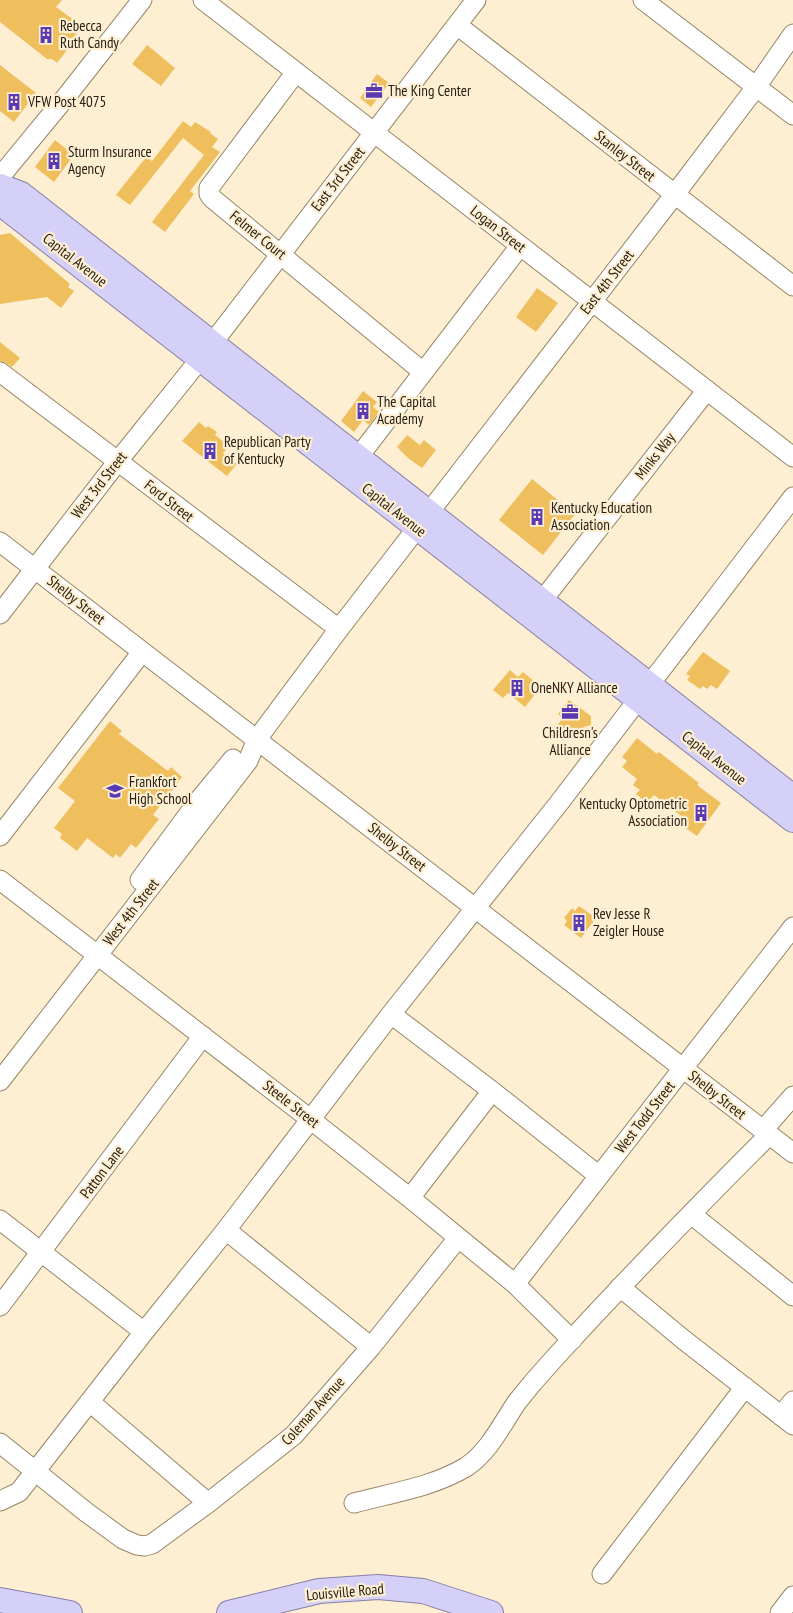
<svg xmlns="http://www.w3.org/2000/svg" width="793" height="1613" font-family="'PT Sans Narrow',sans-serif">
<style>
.building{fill:#efbf5e}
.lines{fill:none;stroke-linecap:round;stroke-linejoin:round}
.minor-casing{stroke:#968565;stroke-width:21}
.major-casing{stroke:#867fa5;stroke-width:26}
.minor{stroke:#fff;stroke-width:19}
.major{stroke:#d5d0f8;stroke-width:24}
.labels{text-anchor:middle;stroke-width:4.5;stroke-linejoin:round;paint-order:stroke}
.poi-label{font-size:15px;fill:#282114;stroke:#feefd3;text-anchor:start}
.street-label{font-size:15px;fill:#282114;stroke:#feefd3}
</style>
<rect width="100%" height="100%" fill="#feefd3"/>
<path class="building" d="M0,0H62L56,7L82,26L68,45L70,46L57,63L52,59H47L0,22Z
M147,45L175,68L161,86L132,64Z
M0,65L36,93L14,122L0,111Z
M377,74L389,83L371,107L360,98Z
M183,121L191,127L195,122L211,132L210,133L218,139L212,147L220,152L190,191L194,194L165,232L152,222L204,155L183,138L130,205L116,195L146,157L152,161Z
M55,140L74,155L54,182L35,167Z
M10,233L70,284L68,287L74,291L61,308L47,297L0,304V235Z
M537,288L558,303L536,332L516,317Z
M0,342L20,358L12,367L6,363L0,361Z
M363,391L377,402L373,407L379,412L369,425L363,420L354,432L341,421Z
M199,422L206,428L208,426L217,432L215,435L224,442L223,445L227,449L223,453L237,464L227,476L182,441Z
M407,435L420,445L424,440L436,450L422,468L408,458L397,447Z
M532,479L575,514L543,555L499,520Z
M703,652L730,671L717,689L711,685L707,689L703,686L700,689L687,680L690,676L686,674Z
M510,670L518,677L523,672L541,687L525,707L508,693L503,698L493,690Z
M569,700L591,716V725L584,727L576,737L558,724L563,718L558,714Z
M110,721L122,731L119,734L168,771L171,767L182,777L153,815L159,819L136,848L131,844L120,858L116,854L113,858L87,838L77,851L60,838L62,834L54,828L75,801L58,788Z
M637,738L657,754L659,752L699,783L697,785L721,803L697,836L680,824L684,818L654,795L647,803L636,794L640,790L633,785L637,779L622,767L627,761L622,757Z
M579,906L596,918L581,938L564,925L567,921L564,918L572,908L575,911Z"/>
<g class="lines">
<g class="minor-casing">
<path id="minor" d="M203,0L793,457
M643,0L793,115
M457,25L793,286
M296,72L209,188V194L213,199L423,372
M0,177L65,98L142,0
M0,372L339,629
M350,468L520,246
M0,542L793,1153
M534,611L707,390
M0,614L118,461L201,358L476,0
M0,836L142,652
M0,880L310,1119L410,1198L515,1284L572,1340
M140,880L199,800L233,759
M391,1014L492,1091L599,1176
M0,1081L248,761L257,739L339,629L675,194L756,87L793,34
M763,1130L793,1096
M410,1198L492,1091
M691,1214L793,1296
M0,1220L144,1332
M226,1230L371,1347
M515,1284L793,927
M620,1287L684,1340L793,1425
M0,1306L203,1036
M90,1402L208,1503
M781,1416L793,1401
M0,1443L86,1512L123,1539L137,1545L145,1546L152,1544L208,1503L294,1435L371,1347L458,1238
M0,1501L19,1492L144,1332L226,1230L391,1014L559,803L793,497
M354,1503C391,1493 433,1487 466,1467C489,1452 502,1424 517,1402C528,1388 539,1375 551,1362C622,1284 695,1209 769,1135
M602,1574L745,1387
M780,1613L793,1596"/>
</g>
<g class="major-casing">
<path id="major" d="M0,186L21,194L793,797
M0,195L9,210L793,820
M0,1600L70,1613
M229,1613L319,1591L378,1587L423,1591L491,1613"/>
</g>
<use href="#minor" class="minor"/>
<use href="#major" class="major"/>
</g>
<defs>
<g id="building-bare" transform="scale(1.35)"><path d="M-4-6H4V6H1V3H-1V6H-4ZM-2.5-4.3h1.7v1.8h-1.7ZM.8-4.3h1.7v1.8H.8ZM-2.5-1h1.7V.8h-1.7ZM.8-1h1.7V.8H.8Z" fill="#5a3ab2" stroke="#feefd3" stroke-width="2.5" paint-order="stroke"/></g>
<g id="office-bare" transform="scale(1.35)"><path d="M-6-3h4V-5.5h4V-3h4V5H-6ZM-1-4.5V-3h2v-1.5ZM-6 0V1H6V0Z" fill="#5a3ab2" stroke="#feefd3" stroke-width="2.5" paint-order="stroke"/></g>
<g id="school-bare" transform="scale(1.35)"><path d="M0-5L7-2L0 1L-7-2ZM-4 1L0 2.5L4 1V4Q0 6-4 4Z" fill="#5a3ab2" stroke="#feefd3" stroke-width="2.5" paint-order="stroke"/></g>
</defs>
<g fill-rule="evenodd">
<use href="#building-bare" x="46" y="35"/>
<use href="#office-bare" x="374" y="91"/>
<use href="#building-bare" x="14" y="102"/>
<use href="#building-bare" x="54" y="161"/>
<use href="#building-bare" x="363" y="411"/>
<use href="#building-bare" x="210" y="451"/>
<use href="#building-bare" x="537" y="517"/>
<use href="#building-bare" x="517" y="688"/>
<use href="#office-bare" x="570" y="712"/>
<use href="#school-bare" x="115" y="791"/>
<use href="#building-bare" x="701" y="813"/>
<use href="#building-bare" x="579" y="923"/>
</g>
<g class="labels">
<g class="poi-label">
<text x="60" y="31">Rebecca<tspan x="60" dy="17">Ruth Candy</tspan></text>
<text x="388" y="96">The King Center</text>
<text x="28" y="107">VFW Post 4075</text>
<text x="68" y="157">Sturm Insurance<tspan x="68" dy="17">Agency</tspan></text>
<text x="377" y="407">The Capital<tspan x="377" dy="17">Academy</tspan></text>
<text x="224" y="447">Republican Party<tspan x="224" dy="17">of Kentucky</tspan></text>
<text x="551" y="513">Kentucky Education<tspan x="551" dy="17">Association</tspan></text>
<text x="531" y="693">OneNKY Alliance</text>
<text x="570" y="738" text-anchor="middle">Childresn's<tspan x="570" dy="17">Alliance</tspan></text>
<text x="129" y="787">Frankfort<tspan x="129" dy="17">High School</tspan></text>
<text x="687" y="809" text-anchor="end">Kentucky Optometric<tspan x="687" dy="17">Association</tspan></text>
<text x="593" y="919">Rev Jesse R<tspan x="593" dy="17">Zeigler House</tspan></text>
</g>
<g class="street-label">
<text transform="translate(625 156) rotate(38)" y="5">Stanley Street</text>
<text transform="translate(338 179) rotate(-52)" y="5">East 3rd Street</text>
<text transform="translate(498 229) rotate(38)" y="5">Logan Street</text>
<text transform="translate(258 235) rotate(39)" y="5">Felmer Court</text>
<text transform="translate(75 260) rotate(38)" y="5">Capital Avenue</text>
<text transform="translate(607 282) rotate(-52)" y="5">East 4th Street</text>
<text transform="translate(655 456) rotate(-52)" y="5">Minks Way</text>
<text transform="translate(99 485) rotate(-52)" y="5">West 3rd Street</text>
<text transform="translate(169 501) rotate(38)" y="5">Ford Street</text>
<text transform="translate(394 510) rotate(38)" y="5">Capital Avenue</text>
<text transform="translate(76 600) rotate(38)" y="5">Shelby Street</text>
<text transform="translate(714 758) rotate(38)" y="5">Capital Avenue</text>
<text transform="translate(397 847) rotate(38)" y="5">Shelby Street</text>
<text transform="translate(131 912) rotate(-52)" y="5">West 4th Street</text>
<text transform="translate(717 1095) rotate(38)" y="5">Shelby Street</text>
<text transform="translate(291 1104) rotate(38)" y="5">Steele Street</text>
<text transform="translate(645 1117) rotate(-52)" y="5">West Todd Street</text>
<text transform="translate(102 1172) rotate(-53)" y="5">Patton Lane</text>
<text transform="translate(313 1411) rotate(-48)" y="5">Coleman Avenue</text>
<text transform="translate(345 1592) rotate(-5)" y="5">Louisville Road</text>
</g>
</g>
</svg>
